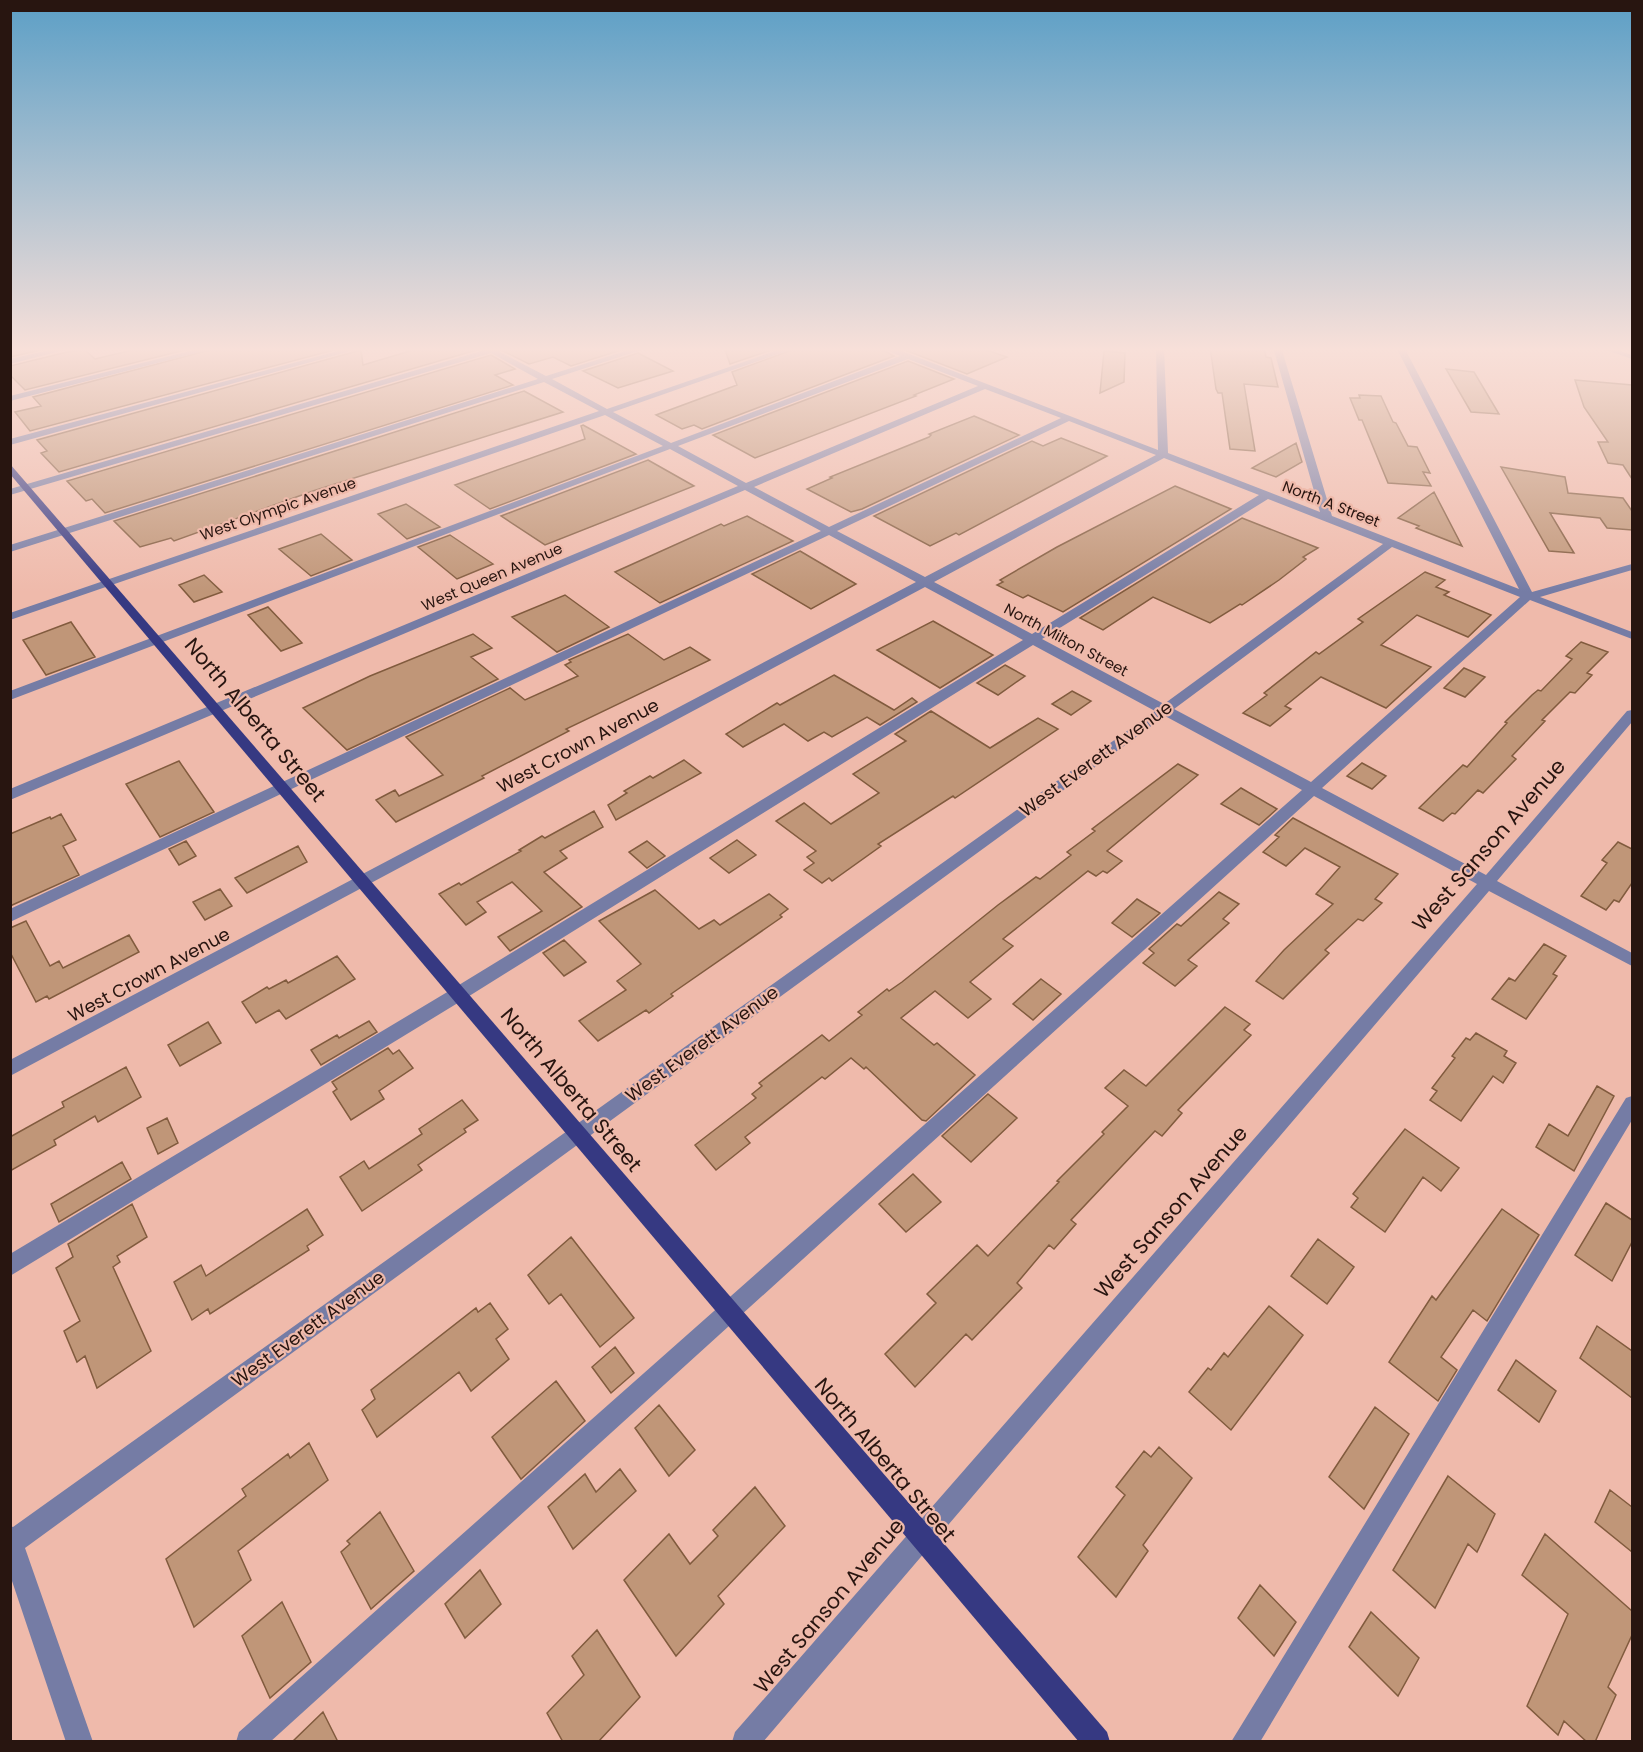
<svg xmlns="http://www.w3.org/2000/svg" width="1643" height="1752" font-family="Poppins,sans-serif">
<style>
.building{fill:#c09678;stroke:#815b3e;stroke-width:1.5}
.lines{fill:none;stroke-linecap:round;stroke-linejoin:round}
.minor{fill:#757ca5;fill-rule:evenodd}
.major{fill:#363982;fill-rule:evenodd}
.labels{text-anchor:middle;stroke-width:4.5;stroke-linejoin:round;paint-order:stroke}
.far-street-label{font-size:15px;fill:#281510;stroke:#efbaab}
.street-label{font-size:18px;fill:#281510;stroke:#efbaab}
.near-street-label{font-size:21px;fill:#281510;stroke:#efbaab}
</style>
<rect width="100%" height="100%" fill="#efbaab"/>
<path class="building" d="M10,347H43L45,349L10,357Z
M145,347H197L25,390L10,375V366L63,353L84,349L95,359Z
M221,347H345L30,431L15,412L41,406L33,397Z
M432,347H479L480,349L59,472L41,453L47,451L37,440L361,350L363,365L420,348Z
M502,347H625L627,348L571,366L553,357L529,364L501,350Z
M724,347H780L730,364Z
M800,347H878L894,356L702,429L694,425L682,429L656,415L737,385L732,372Z
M897,347H978L1007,357L967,374Z
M1210,347H1264L1266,357L1271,358L1278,387L1244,384L1255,451L1230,449L1222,393H1218L1216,389Z
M1104,351L1125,353L1124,382L1100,393Z
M638,353L673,371L618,388L583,371Z
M491,355L515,369L495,375L513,385L105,513L92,499L86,501L67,481Z
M908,361L954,379L914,395L916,396L755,458L713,435Z
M1446,369L1474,372L1499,414L1471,412Z
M1575,380L1632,385V479L1623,465L1608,463L1598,442H1608L1584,407Z
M524,391L563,412L313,491L174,541L171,538L140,547L114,521Z
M1359,395L1381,396L1393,422L1396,423L1408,446L1417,447L1430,473L1423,472L1431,486L1388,483L1362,420H1359L1350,398H1360Z
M974,416L1019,435L862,509L851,512L807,489L832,478L830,477L929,437L931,435L929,434Z
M583,425L636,454L490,509L455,485L585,439L581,426Z
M1061,438L1107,456L959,535L956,533L930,546L874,516L1032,441L1043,446Z
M1296,443L1302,462L1276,477L1252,468Z
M648,460L694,486L545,545L501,516Z
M1501,467L1565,477L1568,493L1623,498L1632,511V530L1607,528L1600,518L1550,513L1574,553L1549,551Z
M1175,486L1231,509L1063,612L1028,595L1023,598L997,585L1003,582L1000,580L1057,547Z
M1434,492L1462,546L1416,528L1419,526L1398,518Z
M406,504L440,527L407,539L378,514Z
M747,516L793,541L660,603L615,572L721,524L724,526Z
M1242,518L1318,548L1303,557L1306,559L1279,580L1242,605L1240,604L1210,623L1153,597L1103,630L1080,618Z
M321,534L352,560L311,576L279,549Z
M450,535L493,564L457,579L418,547Z
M800,551L856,584L811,609L752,574Z
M1425,572L1445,580L1436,587L1449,592L1444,595L1491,615L1468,637L1417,615L1381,645L1431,667L1386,708L1321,677L1285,706L1291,709L1270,726L1243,713L1267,695L1264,693L1316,652L1319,654L1363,622L1358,619Z
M204,575L222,592L194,602L179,585Z
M565,595L609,627L557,652L512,617Z
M268,607L302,643L281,651L248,615Z
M933,621L993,655L940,688L877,650Z
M71,622L95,657L46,675L23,640Z
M473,634L492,648L471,657L498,679L347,750L303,708L370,676Z
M628,634L664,660L690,647L710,660L566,729L569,731L482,776L484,778L396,822L376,800L395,790L399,796L443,775L406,737L510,688L525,700L578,676L565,665L571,662L569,660Z
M1581,642L1608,652L1587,673L1592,675L1575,693L1570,692L1542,720L1545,721L1512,756L1516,759L1483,793L1478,790L1455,814L1452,813L1443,821L1419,808L1463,765L1467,767L1507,723L1505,722L1532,695L1538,690L1541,691L1572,659L1566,656Z
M1005,665L1025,676L998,695L977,683Z
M1464,668L1485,677L1465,697L1444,688Z
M834,675L894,710L912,698L917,702L880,725L867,717L832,737L824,732L808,741L784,724L743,747L726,734L777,703L780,705Z
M1072,691L1091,701L1071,715L1052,704Z
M931,711L990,748L1038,718L1058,729L955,798L953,796L878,844L881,846L832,881L829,878L822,883L804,870L814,863L807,857L816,851L776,821L804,803L831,824L879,793L853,774L906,741L895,734Z
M684,760L701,773L616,820L608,805L627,793L624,791L650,776L653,778Z
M179,761L214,812L160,837L126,784Z
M1362,763L1386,776L1372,789L1347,776Z
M1178,764L1198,775L1107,851L1122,861L1107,873L1103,871L1096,876L1088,871L1003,939L1013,946L970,982L991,999L968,1018L935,991L901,1018L934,1045L937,1043L975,1075L926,1121L922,1120L866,1067L864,1069L851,1058L825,1079L822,1077L745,1137L750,1143L716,1170L695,1145L756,1098L752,1094L762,1086L759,1083L822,1035L829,1041L862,1015L858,1012L887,989L889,991L902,982L998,905L1036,877L1040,879L1071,855L1067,852L1095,831L1092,829Z
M1241,788L1277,809L1259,825L1221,804Z
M594,811L603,827L560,851L567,858L544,872L582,907L510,951L498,937L542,911L512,882L477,902L486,912L466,925L439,894L459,883L461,885L521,851L519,850L542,836L545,838Z
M61,814L76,840L63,846L79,875L10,906V834L50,817L51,819Z
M1293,818L1398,874L1375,899L1382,903L1363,921L1358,919L1325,950L1329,953L1283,999L1256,981L1284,950L1333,904L1316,894L1340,867L1305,848L1286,866L1263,852L1279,837L1275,835Z
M737,840L756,855L729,873L710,858Z
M186,841L196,856L179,865L169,849Z
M647,841L665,856L647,868L629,852Z
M1618,842L1632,849V883L1619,902L1614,900L1606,910L1581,896L1607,863L1602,860Z
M298,846L307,862L247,893L235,878Z
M220,889L232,906L205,920L193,902Z
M655,890L699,929L714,920L720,925L769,894L788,909L780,915L782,917L671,994L673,996L649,1013L646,1010L598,1041L579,1021L626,990L617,981L641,964L599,921Z
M1219,892L1239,904L1223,919L1229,923L1188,960L1197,966L1175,986L1143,963L1154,953L1149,949L1177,924L1181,926Z
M1137,899L1160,913L1132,937L1112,923Z
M26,921L50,966L59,961L63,968L129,935L139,952L49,999L47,996L36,1002L10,952V928Z
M564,940L586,962L564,976L543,953Z
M1544,944L1566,956L1553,974L1557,976L1526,1019L1492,999L1509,978L1515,981Z
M337,956L355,979L286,1019L279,1010L256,1023L242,1002L267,987L269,989L286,980L288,983Z
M1041,979L1061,994L1033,1020L1013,1004Z
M1225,1007L1250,1024L1244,1030L1251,1035L1178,1110L1182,1113L1162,1136L1155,1131L1071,1220L1076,1224L1054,1249L1049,1245L1017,1283L1022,1288L972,1340L966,1334L915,1387L885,1354L936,1303L927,1294L977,1245L988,1256L1059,1182L1057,1181L1104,1134L1102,1132L1128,1106L1105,1088L1124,1070L1146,1086Z
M369,1021L377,1032L321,1065L311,1050L337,1035L339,1038Z
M208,1022L221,1043L180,1066L168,1045Z
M1476,1033L1507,1051L1504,1056L1516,1063L1503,1083L1493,1076L1461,1121L1430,1100L1437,1091L1432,1088L1455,1058L1452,1056L1466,1038L1470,1040Z
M388,1048L393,1054L399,1050L413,1068L379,1091L384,1099L351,1120L333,1092L337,1089L332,1082Z
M126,1067L141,1097L98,1122L95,1116L54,1140L56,1145L10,1171V1137L64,1107L62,1102Z
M1597,1086L1614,1096L1574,1171L1536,1147L1549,1124L1568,1136Z
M988,1094L1017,1118L971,1162L942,1136Z
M462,1100L478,1120L464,1129L466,1132L418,1165L422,1170L362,1211L340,1177L364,1161L369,1169L422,1134L419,1129Z
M167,1118L178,1143L158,1154L147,1128Z
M1405,1129L1459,1168L1441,1191L1423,1177L1385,1232L1351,1207L1358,1198L1353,1194Z
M122,1162L131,1179L59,1222L51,1204Z
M913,1174L941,1202L906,1232L879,1204Z
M1606,1203L1632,1220V1242L1612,1281L1575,1255Z
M132,1204L147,1237L117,1256L120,1262L113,1267L151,1351L97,1388L85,1356L77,1362L64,1331L80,1321L56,1268L73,1257L68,1244Z
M307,1209L323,1235L307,1246L309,1250L210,1314L208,1309L192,1320L174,1282L201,1265L206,1276Z
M1502,1209L1539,1235L1487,1321L1473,1310L1441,1357L1457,1370L1438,1401L1389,1362L1432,1296L1436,1300Z
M571,1237L634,1318L600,1347L561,1294L549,1304L528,1275Z
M1318,1239L1354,1267L1327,1304L1291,1276Z
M490,1303L508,1329L496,1339L509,1359L471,1391L459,1372L377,1437L362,1410L375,1399L371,1390L476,1308L478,1312Z
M1269,1306L1303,1335L1231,1430L1189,1392L1208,1368L1211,1370L1224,1353L1228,1357Z
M1597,1326L1632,1351V1398L1580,1358Z
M615,1347L634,1373L611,1393L592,1367Z
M1516,1360L1556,1391L1539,1422L1498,1390Z
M556,1381L585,1421L521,1479L492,1437Z
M659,1405L695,1450L669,1476L635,1428Z
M1375,1407L1409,1434L1364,1509L1329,1477Z
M309,1443L328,1480L238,1551L251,1580L194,1627L166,1559L246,1496L242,1489L288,1454L290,1458Z
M1159,1447L1192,1478L1143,1545L1148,1551L1116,1597L1078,1557L1125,1495L1116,1487L1144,1451L1151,1457Z
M620,1469L636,1491L573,1549L548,1507L585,1474L596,1492Z
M1448,1476L1495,1514L1477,1552L1468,1544L1435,1608L1393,1570Z
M755,1487L785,1526L718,1596L724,1604L676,1656L624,1580L669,1534L690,1564L718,1536L713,1530Z
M1610,1490L1632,1507V1552L1595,1522Z
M380,1512L414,1571L371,1609L341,1552L350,1544L347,1541Z
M1545,1534L1632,1611V1635L1608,1687L1616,1695L1595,1742H1587L1564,1721L1558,1735L1527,1706L1568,1614L1522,1575Z
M480,1570L501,1604L465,1638L445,1604Z
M1260,1585L1296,1622L1274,1656L1238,1618Z
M282,1602L311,1662L270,1698L242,1636Z
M1371,1612L1419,1658L1398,1696L1349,1647Z
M597,1630L640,1697L598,1742H563L547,1713L584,1675L572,1656Z
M323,1712L338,1742H292Z"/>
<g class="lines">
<path class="minor" d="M63,347H76L10,364V359Z
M206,347H219L10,401V396Z
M353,347H365L10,445V439Z
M481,347H500L498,351L546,376L638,347H650L552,379L607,409L787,347H798L613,412L671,443L900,356L880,347H891L1158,450L1156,347H1164L1168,453L1320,512L1273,347H1281L1332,516L1519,589L1396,347H1404L1532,592L1632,564V570L1540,597L1632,632V639L1530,600L1322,788L1486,875L1627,711L1632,710V722L1497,881L1632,953V966L1489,891L763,1742H732L735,1732L1477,884L1314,796L270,1742H236L239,1732L1302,790L1165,716L25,1548L93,1742H66L10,1575V1526L13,1527L1155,711L1033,645L466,998L10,1276V1254L454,988L1023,640L925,587L10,1076V1060L916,582L829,535L10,922V909L821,531L745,490L10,800V789L738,486L670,449L10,700V691L663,446L605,415L10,620V613L599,411L544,382L10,552V545L538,379L491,353L10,495V489L485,350ZM908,359L978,386L746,483L678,446ZM985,389L1061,418L829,527L754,487ZM1069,421L1156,455L925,577L837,531ZM1164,458L1259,495L1032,634L934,582ZM1268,499L1383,544L1164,704L1042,639ZM1392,547L1520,597L1311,782L1174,709Z
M1598,347H1609L1632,355V359Z
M1632,1096V1120L1260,1742H1231L1626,1098Z"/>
<path class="major" d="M10,464L1107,1732L1110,1742H1079L10,474Z"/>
</g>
<linearGradient id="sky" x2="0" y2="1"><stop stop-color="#5c9fc6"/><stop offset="0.59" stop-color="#f8e0d9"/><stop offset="1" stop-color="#f8e0d9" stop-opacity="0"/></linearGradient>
<rect width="1643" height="592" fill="url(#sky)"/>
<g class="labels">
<g class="far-street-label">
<text transform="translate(1331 504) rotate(21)" y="5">North A Street</text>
<text transform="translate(278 509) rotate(-19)" y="5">West Olympic Avenue</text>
<text transform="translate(492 577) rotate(-23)" y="5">West Queen Avenue</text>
<text transform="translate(1066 640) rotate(28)" y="5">North Milton Street</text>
</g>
<g class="street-label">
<text transform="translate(578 746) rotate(-28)" y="6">West Crown Avenue</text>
<text transform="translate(1096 759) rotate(-36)" y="6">West Everett Avenue</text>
<text transform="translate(149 975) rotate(-28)" y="6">West Crown Avenue</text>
<text transform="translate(702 1044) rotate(-36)" y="6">West Everett Avenue</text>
<text transform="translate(308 1329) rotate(-36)" y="6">West Everett Avenue</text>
</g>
<g class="near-street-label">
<text transform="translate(255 720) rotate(50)" y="7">North Alberta Street</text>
<text transform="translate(1489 845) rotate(-49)" y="7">West Sanson Avenue</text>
<text transform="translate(571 1090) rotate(50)" y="7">North Alberta Street</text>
<text transform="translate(1171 1212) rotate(-49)" y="7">West Sanson Avenue</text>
<text transform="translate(885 1460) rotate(50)" y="7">North Alberta Street</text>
<text transform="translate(829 1606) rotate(-50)" y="7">West Sanson Avenue</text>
</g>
</g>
<rect width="1643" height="1752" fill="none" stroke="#281510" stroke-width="24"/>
</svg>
